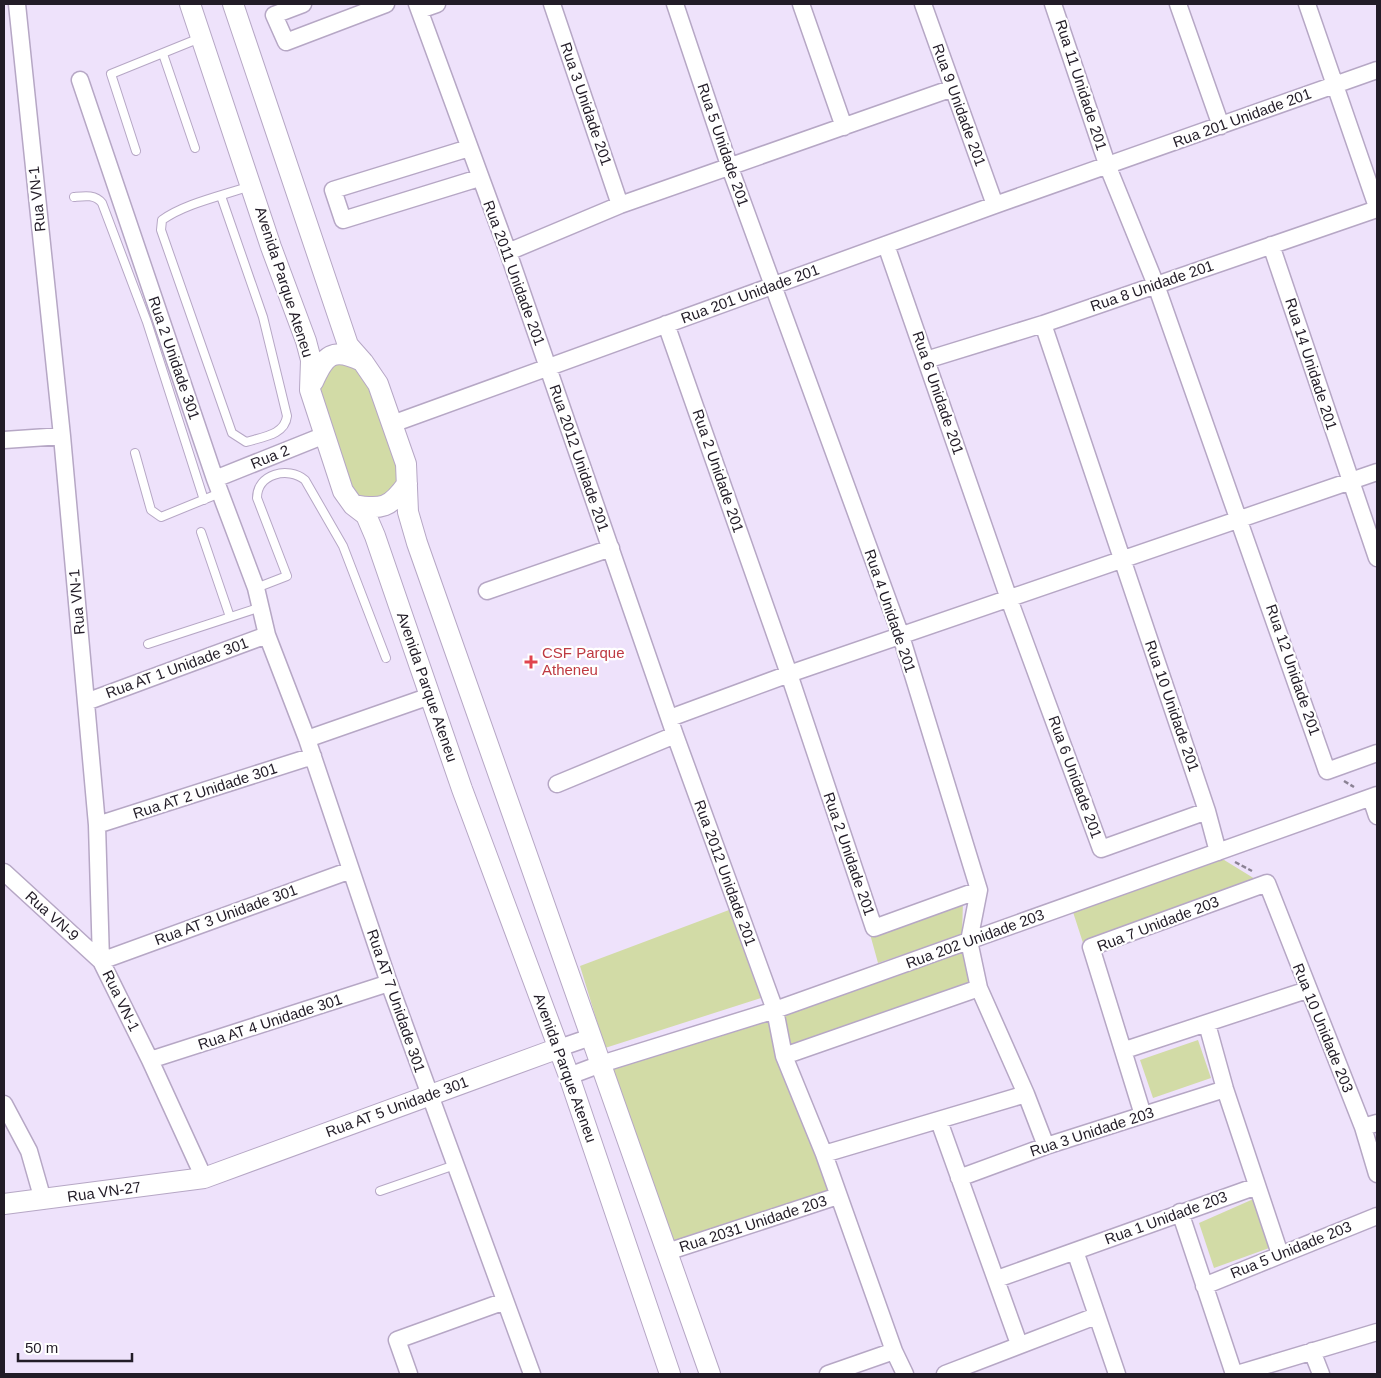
<svg xmlns="http://www.w3.org/2000/svg" width="1381" height="1378" font-family="Helvetica,sans-serif">
<style>
.green{fill:#d2dba6}
.lines{fill:none;stroke-linecap:round;stroke-linejoin:round}
.service-casing{stroke:#b6a7c5;stroke-width:10}
.minor-casing{stroke:#b6a7c5;stroke-width:19}
.tertiary-casing{stroke:#b6a7c5;stroke-width:22}
.path{stroke:#8b8294;stroke-width:2.5;stroke-dasharray:5 2.5;stroke-linecap:butt}
.service{stroke:#fff;stroke-width:8}
.minor{stroke:#fff;stroke-width:16}
.tertiary{stroke:#fff;stroke-width:20}
.health-dot{fill:#e0444e;stroke:#fff;stroke-width:2}
.labels{text-anchor:middle;stroke-width:4.5;stroke-linejoin:round;paint-order:stroke}
.street-label{font-size:15px;fill:#221c27;stroke:#fff}
.health-label{font-size:15px;fill:#be3a42;stroke:#fff;text-anchor:start}
</style>
<rect width="100%" height="100%" fill="#eee2fb"/>
<path class="green" d="M331,362L362,367L399,468C399,472 399,479 397,484C389,502 367,501 353,493L315,383Z
M1216,855L1260,882L1084,946L1073,912Z
M963,901L962,935L878,963L870,934Z
M729,910L761,998L605,1048L580,966Z
M963,948L971,983L792,1048L783,1016Z
M769,1016L830,1190L670,1243L611,1068Z
M1198,1040L1211,1078L1153,1098L1140,1060Z
M1258,1197L1272,1247L1214,1268L1199,1223Z"/>
<g class="lines">
<g class="service-casing">
<path id="service" d="M163,54L195,148
M136,151L111,74L200,38
M221,196L263,317L287,416C285,435 262,437 246,442L232,433L161,230L162,220C186,203 222,196 250,186
M74,197C84,196 95,194 102,203L147,322L204,500
M135,453L151,510L161,517L220,493
M201,532L230,617
M256,588L287,576L257,498C257,474 288,466 305,480L343,546L386,658
M148,644L261,607
M380,1191L455,1165"/>
</g>
<g class="minor-casing">
<path id="minor" d="M17,4L62,436L97,825L101,961L150,1060L204,1178
M303,4L274,15L286,42L386,4
M417,4L508,252L675,735L775,1010L784,1056L824,1154L894,1351L905,1374
M552,4L620,205
M675,4L729,165L901,636L979,890L969,941L979,988L1026,1094L1046,1146
M801,4L844,127
M923,4L995,205
M1053,4L1108,167L1156,285L1327,771L1377,753
M1178,4L1221,126
M1307,4L1377,207
M420,10L437,4
M80,80L215,479L256,588L267,635L307,739L389,983L532,1374
M469,148L333,190L343,220L479,178
M886,245L1009,599L1101,849L1207,811
M1271,245L1377,558
M508,252L620,205L953,88
M666,324L789,674L874,928L979,890
M1043,324L1207,811L1218,852
M926,360L1043,324L1377,209
M392,424L995,205L1377,70
M4,440L62,436
M215,479L325,435
M487,591L611,548
M86,702L267,635
M670,718L789,674L1377,472
M307,739L430,696
M557,784L675,735
M1371,798L1377,816
M97,825L313,756
M4,872L101,961
M101,961L351,870
M1207,1024L1225,1089L1280,1254
M559,1048L591,1037
M1125,1050L1307,990
M784,1056L979,988
M150,1060L389,983
M569,1076L601,1064L775,1010L1377,795
M4,1104L29,1151L43,1200
M1143,1115L1091,947L1267,883L1363,1127L1377,1174
M939,1121L1019,1344
M1363,1127L1377,1123
M824,1154L1026,1094
M959,1178L1046,1146L1225,1089
M1180,1212L1234,1374
M1075,1251L1117,1374
M667,1252L838,1196
M997,1279L1257,1186
M1204,1286L1377,1216
M1312,1351L1321,1374
M409,1374L397,1340L505,1301
M828,1374L894,1351
M945,1374L1096,1316
M1237,1374L1377,1332"/>
</g>
<g class="tertiary-casing">
<path id="tertiary" d="M190,4L271,247L306,341L311,360L310,390L343,491L353,505L366,515L375,536L462,789L569,1076L670,1374
M233,4L348,345L363,362L378,384L406,464L408,512L417,543L710,1374
M313,382C325,355 332,347 362,361
M353,505C382,510 390,508 407,484
M4,1204L204,1178L559,1048"/>
</g>
<path class="path" d="M1344,781L1354,787
M1235,862L1252,871"/>
<use href="#service" class="service"/>
<use href="#minor" class="minor"/>
<use href="#tertiary" class="tertiary"/>
</g>
<path class="health-dot" d="M528.5 654.5h5v5h5v5h-5v5h-5v-5h-5v-5h5z"/>
<g class="labels">
<g class="street-label">
<text transform="translate(1081 85) rotate(72)" y="5">Rua 11 Unidade 201</text>
<text transform="translate(586 104) rotate(71)" y="5">Rua 3 Unidade 201</text>
<text transform="translate(959 105) rotate(70)" y="5">Rua 9 Unidade 201</text>
<text transform="translate(1242 118) rotate(-20)" y="5">Rua 201 Unidade 201</text>
<text transform="translate(723 145) rotate(71)" y="5">Rua 5 Unidade 201</text>
<text transform="translate(37 199) rotate(-96)" y="5">Rua VN-1</text>
<text transform="translate(514 273) rotate(70)" y="5">Rua 2011 Unidade 201</text>
<text transform="translate(284 282) rotate(72)" y="5">Avenida Parque Ateneu</text>
<text transform="translate(1152 286) rotate(-19)" y="5">Rua 8 Unidade 201</text>
<text transform="translate(750 294) rotate(-20)" y="5">Rua 201 Unidade 201</text>
<text transform="translate(174 358) rotate(71)" y="5">Rua 2 Unidade 301</text>
<text transform="translate(1311 364) rotate(72)" y="5">Rua 14 Unidade 201</text>
<text transform="translate(938 393) rotate(71)" y="5">Rua 6 Unidade 201</text>
<text transform="translate(270 457) rotate(-22)" y="5">Rua 2</text>
<text transform="translate(579 458) rotate(71)" y="5">Rua 2012 Unidade 201</text>
<text transform="translate(718 471) rotate(71)" y="5">Rua 2 Unidade 201</text>
<text transform="translate(77 602) rotate(-95)" y="5">Rua VN-1</text>
<text transform="translate(890 611) rotate(71)" y="5">Rua 4 Unidade 201</text>
<text transform="translate(177 668) rotate(-20)" y="5">Rua AT 1 Unidade 301</text>
<text transform="translate(1293 670) rotate(71)" y="5">Rua 12 Unidade 201</text>
<text transform="translate(427 687) rotate(71)" y="5">Avenida Parque Ateneu</text>
<text transform="translate(1172 706) rotate(71)" y="5">Rua 10 Unidade 201</text>
<text transform="translate(1075 777) rotate(70)" y="5">Rua 6 Unidade 201</text>
<text transform="translate(205 791) rotate(-18)" y="5">Rua AT 2 Unidade 301</text>
<text transform="translate(849 854) rotate(71)" y="5">Rua 2 Unidade 201</text>
<text transform="translate(725 873) rotate(70)" y="5">Rua 2012 Unidade 201</text>
<text transform="translate(226 915) rotate(-20)" y="5">Rua AT 3 Unidade 301</text>
<text transform="translate(52 916) rotate(42)" y="5">Rua VN-9</text>
<text transform="translate(1158 924) rotate(-21)" y="5">Rua 7 Unidade 203</text>
<text transform="translate(975 939) rotate(-20)" y="5">Rua 202 Unidade 203</text>
<text transform="translate(121 1001) rotate(64)" y="5">Rua VN-1</text>
<text transform="translate(396 1001) rotate(71)" y="5">Rua AT 7 Unidade 301</text>
<text transform="translate(270 1022) rotate(-18)" y="5">Rua AT 4 Unidade 301</text>
<text transform="translate(1323 1028) rotate(68)" y="5">Rua 10 Unidade 203</text>
<text transform="translate(565 1068) rotate(70)" y="5">Avenida Parque Ateneu</text>
<text transform="translate(397 1107) rotate(-20)" y="5">Rua AT 5 Unidade 301</text>
<text transform="translate(1092 1132) rotate(-18)" y="5">Rua 3 Unidade 203</text>
<text transform="translate(104 1192) rotate(-8)" y="5">Rua VN-27</text>
<text transform="translate(1166 1218) rotate(-20)" y="5">Rua 1 Unidade 203</text>
<text transform="translate(753 1224) rotate(-18)" y="5">Rua 2031 Unidade 203</text>
<text transform="translate(1291 1250) rotate(-22)" y="5">Rua 5 Unidade 203</text>
</g>
<g class="health-label">
<text x="542" y="658">CSF Parque<tspan x="542" dy="17">Atheneu</tspan></text>
</g>
</g>
<rect width="1381" height="1378" fill="none" stroke="#221c27" stroke-width="10"/>
<path d="M18 1353v8h114v-8" fill="none" stroke="#221c27" stroke-width="2.5"/>
<text x="25" y="1353" font-size="15" fill="#221c27" stroke="#ffffff" stroke-width="4" paint-order="stroke">50 m</text>
</svg>
